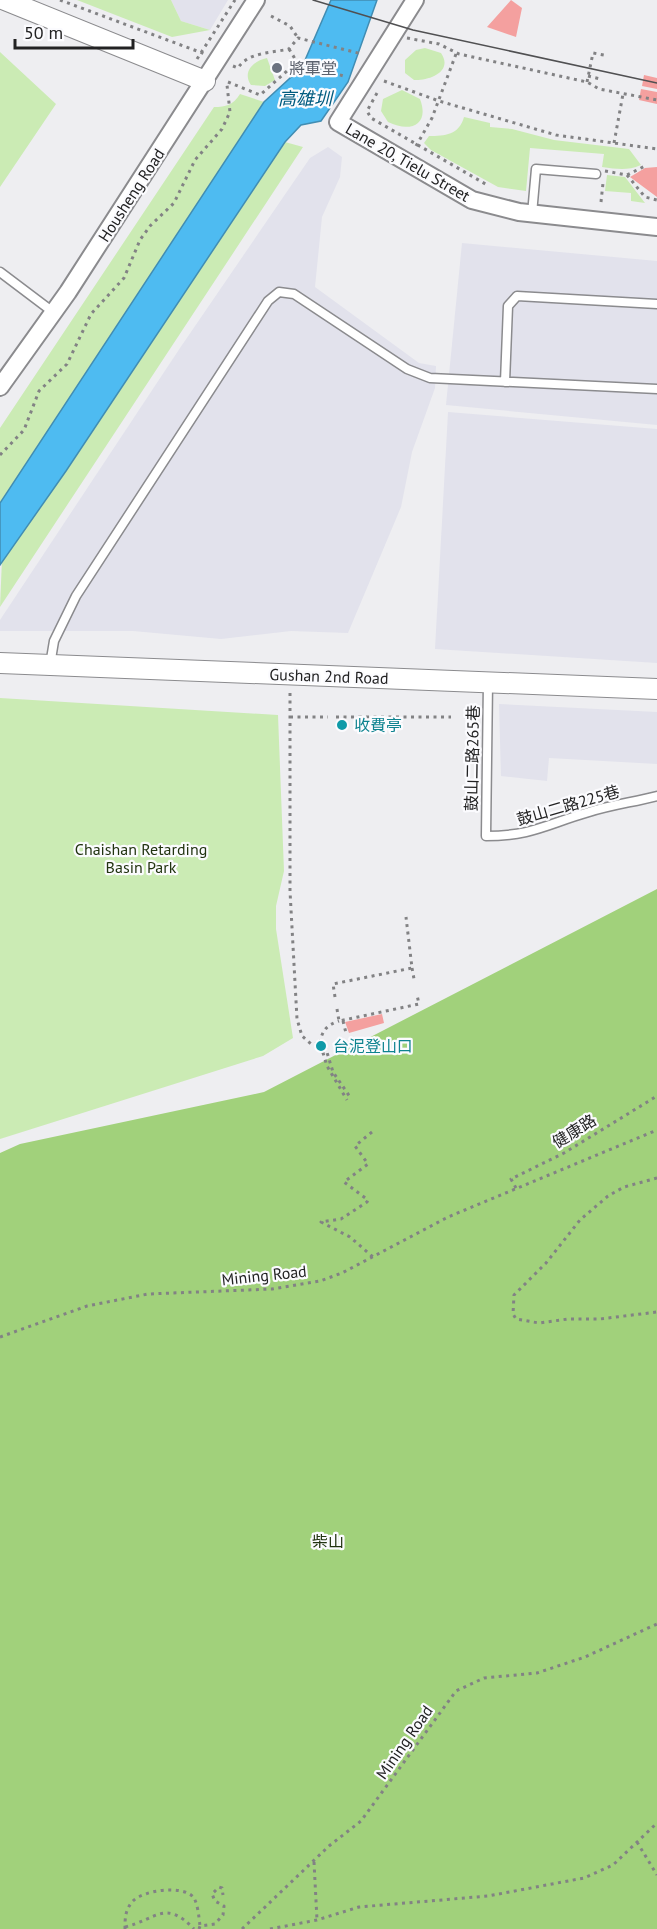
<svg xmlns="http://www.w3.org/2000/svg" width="657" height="1929" font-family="'PT Sans','Noto Sans TC',sans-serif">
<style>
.built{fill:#e2e2ec}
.green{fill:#cbebb4}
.forest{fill:#a1d17b}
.water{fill:#4ebbf1;stroke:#418db3;stroke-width:1.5}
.building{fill:#f4a09f}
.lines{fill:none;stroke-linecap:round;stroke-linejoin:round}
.service-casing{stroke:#8b8b8e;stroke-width:11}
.minor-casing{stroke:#8b8b8e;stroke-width:20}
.tertiary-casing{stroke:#8b8b8e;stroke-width:22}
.path{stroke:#828284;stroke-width:3;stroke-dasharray:3 4.5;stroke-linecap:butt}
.service{stroke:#fff;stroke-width:8}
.minor{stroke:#fff;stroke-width:16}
.tertiary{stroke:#fff;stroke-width:20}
.tram{stroke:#505052;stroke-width:1.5}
.worship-dot{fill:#6b7280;stroke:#fbfbfe;stroke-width:2}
.culture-dot{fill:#0f9aa8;stroke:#fbfbfe;stroke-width:2}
.labels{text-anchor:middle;stroke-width:4.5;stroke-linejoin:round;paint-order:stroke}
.worship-label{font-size:16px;fill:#5b616d;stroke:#fbfbfe;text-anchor:start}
.street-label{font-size:16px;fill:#222223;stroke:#fbfbfe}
.culture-label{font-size:16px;fill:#0d838f;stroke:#fbfbfe;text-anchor:start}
.park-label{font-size:16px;fill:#223411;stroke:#fbfbfe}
.water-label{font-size:18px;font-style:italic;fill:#005b7f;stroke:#fbfbfe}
</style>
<rect width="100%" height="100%" fill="#eeeef1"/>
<path class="built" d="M171,0H228L210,30L181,21Z
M328,147L342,157L340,177L322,217L315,287L419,363L436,366L435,388L412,452L401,507L348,633L291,631L221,639L133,631H0V620L180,348L310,158Z
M462,243L657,261V425L446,405Z
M448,412L657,429V663L435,649Z
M499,704L657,712V764L549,758L547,781L501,776Z"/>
<path class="green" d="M77,0H171L181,21L210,30L172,37Z
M425,48L441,53C454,72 428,81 414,80L405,73V60L416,50Z
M0,52L56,104L0,187Z
M267,58L275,80L265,86L251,85C242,72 253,61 267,58Z
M402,90L420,99C430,125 410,133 388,122L381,111L383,99Z
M240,94L264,102L0,503V428L214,107C226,107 233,105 240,94Z
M464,117L490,123V127L512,129L554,140L629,149L641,165C627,171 617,169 602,167L604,154L530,148L526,191L498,187L431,150L424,143L429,136C445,136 459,135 464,117Z
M285,142L303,147L0,607L2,559L66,471Z
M607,175L625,177L645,203L631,201V193L605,191Z
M0,698L278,715L284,871L276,906V929L293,1038L263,1056L0,1139Z"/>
<path class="forest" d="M657,889V1929H0V1153L20,1144L264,1092Z"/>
<path class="water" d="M331,0H377L348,82L321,121L301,125L285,142L66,471L0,565V503L264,102L302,67Z"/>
<path class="building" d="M511,0L522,8L516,37L487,27Z
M644,75L657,78V89L642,86Z
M641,89L657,92V104L639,100Z
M657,167V197L630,177L645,168Z
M382,1014L384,1023L349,1033L345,1022Z"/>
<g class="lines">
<g class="service-casing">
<path id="service" d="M532,214L536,169L596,174
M0,272L53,312
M505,382L508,306L517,296L657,304
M50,665L54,641L76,596L268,301L279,292L294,294L407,369L430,378L657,389
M488,682L486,836C532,836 547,824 589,812C611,805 634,802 657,796"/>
</g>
<g class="minor-casing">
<path id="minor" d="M415,0L338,122L472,200L519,212L657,227
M0,387L68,292L256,0"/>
</g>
<g class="tertiary-casing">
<path id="tertiary" d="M5,0L205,81
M0,663L657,689"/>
</g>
<path class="path" d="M60,0L205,54
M271,16L290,26L298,38
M407,38L439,44L459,54L587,82L599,89L657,100
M289,49L297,62L347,77
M197,59L235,0
M233,66L238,68C248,52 272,53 289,49L298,38L362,54
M588,76L600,79
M384,81L439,101L556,135L657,149
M228,82L260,95L297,62
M587,82L593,53L604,55
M377,93L367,111L371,118L489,186
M614,143L623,94
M416,146L432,118L456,54
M605,171L627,175L647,165
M627,175L645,197L657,200
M601,202L603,183
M0,455L24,430L39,391L67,364L91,314L124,278L140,240L150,226L174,203L195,160L222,129L230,112L227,85
M290,693V891L297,1019L302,1036L311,1044L320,1043L327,1066L347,1100
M290,717H328
M336,717H451
M412,968L414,979
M335,997L333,984L412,968L406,917
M337,1009L339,1021L419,1004L417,995
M343,1021L346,1033
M320,1043C322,1030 327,1025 339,1021
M325,1046L333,1072L350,1097
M372,1132L355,1146L368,1164L344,1182L368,1200L367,1202L341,1219L321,1222L350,1237L373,1257
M657,1178L624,1187L608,1196L580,1220L546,1263L514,1295L513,1314L516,1319L539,1323L568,1319H600L657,1312
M516,1188L511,1179L564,1153L657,1096
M0,1337L87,1306L148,1294L272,1289L320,1281L342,1273L448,1217L657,1130
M637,1842L657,1875
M314,1862L317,1920
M125,1927C157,1919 165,1899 194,1929
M125,1929C125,1918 125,1911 132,1902C142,1890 184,1884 194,1898C198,1905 199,1918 200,1926
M199,1929L200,1926L215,1924L223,1915L224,1906L215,1901L212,1894L219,1887L222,1888L223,1895
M242,1929L329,1846L361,1821L456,1691L484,1678L537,1673L585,1657L657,1624
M270,1929L317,1920L359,1907L488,1896L584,1878L613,1865L657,1823"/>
<use href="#service" class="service"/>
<use href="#minor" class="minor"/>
<use href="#tertiary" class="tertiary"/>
<path class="tram" d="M313,0L413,30L657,83"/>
</g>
<circle class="worship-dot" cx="277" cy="68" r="6"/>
<g class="culture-dot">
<circle cx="342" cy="725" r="6"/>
<circle cx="321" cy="1046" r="6"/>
</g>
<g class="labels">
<g class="worship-label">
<text x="289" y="74">將軍堂</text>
</g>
<g class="street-label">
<text transform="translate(408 162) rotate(30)" y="6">Lane 20, Tielu Street</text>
<text transform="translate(131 195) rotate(-57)" y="6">Housheng Road</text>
<text transform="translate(329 676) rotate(2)" y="6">Gushan 2nd Road</text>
<text transform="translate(472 758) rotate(-89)" y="6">鼓山二路265巷</text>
<text transform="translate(568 805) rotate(-16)" y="6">鼓山二路225巷</text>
<text transform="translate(574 1131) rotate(-32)" y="6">健康路</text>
<text transform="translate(264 1275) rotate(-6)" y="6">Mining Road</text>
<text transform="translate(404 1742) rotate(-55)" y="6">Mining Road</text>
</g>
<g class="culture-label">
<text x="354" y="731">收費亭</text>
<text x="333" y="1052">台泥登山口</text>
</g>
<g class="park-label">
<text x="141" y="855">Chaishan Retarding<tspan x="141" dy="18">Basin Park</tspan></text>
<text x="328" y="1547">柴山</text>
</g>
<g class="water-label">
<text x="305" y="105">高雄圳</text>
</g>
</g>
<path d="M15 39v9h118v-9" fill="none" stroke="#222223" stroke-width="3"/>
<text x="24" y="39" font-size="18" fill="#222223" stroke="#fbfbfe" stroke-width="4.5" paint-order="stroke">50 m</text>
</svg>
